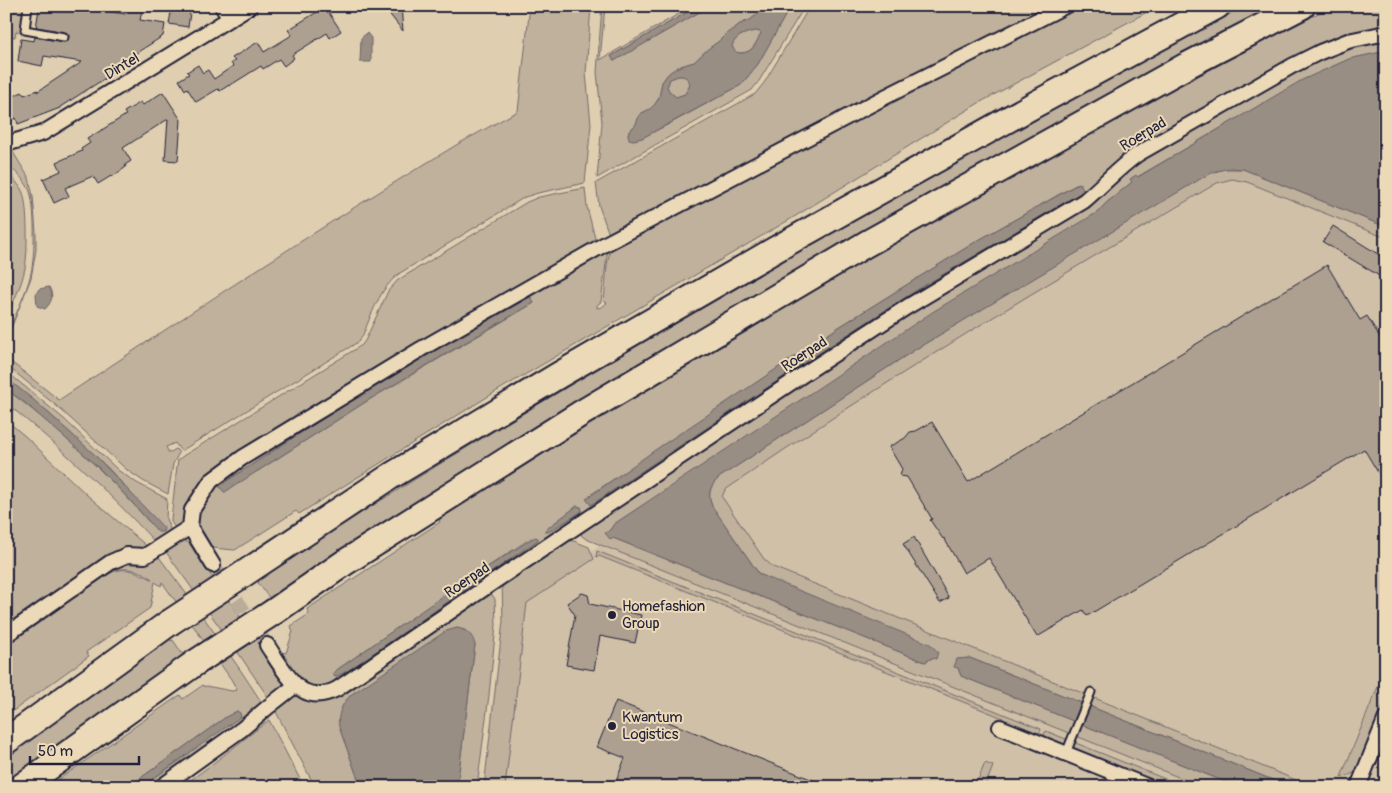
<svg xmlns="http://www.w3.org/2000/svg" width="1392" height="793" font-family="Pangolin,sans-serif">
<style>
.built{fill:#d0c0a7}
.green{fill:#c0b19c;stroke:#716a6c;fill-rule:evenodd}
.water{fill:#998e84;stroke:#696367;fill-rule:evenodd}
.building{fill:#ada091;stroke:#22223b}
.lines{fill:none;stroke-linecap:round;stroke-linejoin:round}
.minor-tunnel{stroke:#b9ac99;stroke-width:14;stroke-dasharray:14 7;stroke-linecap:butt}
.service-casing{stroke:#22223b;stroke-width:11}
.minor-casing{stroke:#22223b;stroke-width:18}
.motorway-casing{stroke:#22223b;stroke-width:29}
.service{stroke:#ebd9b7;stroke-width:7}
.minor{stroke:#ebd9b7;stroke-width:14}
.motorway{stroke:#ebd9b7;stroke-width:25}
.motorway-bridge-casing{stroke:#22223b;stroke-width:29;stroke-linecap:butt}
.motorway-bridge{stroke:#ebd9b7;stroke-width:25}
.poi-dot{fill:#22223b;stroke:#ebd9b7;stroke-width:2}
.labels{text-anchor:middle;stroke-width:4;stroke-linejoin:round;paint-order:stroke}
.street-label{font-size:15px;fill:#22223b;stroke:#ebd9b7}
.poi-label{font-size:15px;fill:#22223b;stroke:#ebd9b7;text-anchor:start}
</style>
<rect width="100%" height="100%" fill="#dfceb0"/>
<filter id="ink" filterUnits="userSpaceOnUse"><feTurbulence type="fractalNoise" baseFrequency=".02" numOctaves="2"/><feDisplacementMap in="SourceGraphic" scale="10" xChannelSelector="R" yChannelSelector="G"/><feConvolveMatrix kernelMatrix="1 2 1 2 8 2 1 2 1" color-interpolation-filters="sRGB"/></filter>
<g filter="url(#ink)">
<path class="built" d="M1386,61V787H488L512,601L1260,126Z"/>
<path class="green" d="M11,6H23L21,32L16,31L15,37L6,36V25Z
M530,6H591L586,73L591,124L585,183L538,193L525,197L400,273C379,289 372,314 362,337L358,342L181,451L175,443L166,447L169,453L176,449L179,453L173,464L168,494L143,481L127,470L59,408L6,365V358L59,400C191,313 322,225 458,144C478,133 498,122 518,111Z
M602,6H605L600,60L692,6H698L611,56L614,61L710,6H768L750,20L740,24L726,34L719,41L708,49L694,62L678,67L667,75L662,82L659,98L655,104L650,109L640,114L636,124L629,131L628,135L633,140L642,138L675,121L741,85L758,64L785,16L788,6H805L759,81L752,90L597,178L602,123L597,72Z
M810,6H1056L610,237L599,206L596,183L755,94L764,83Z
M1075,6H1158L977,104L789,220L497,391L390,457L299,514L296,511L235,550L212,548V553L197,530L198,512L214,485L355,392L608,248L601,302L597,305V308L602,307L607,303L604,301L607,265L611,246L975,56ZM531,297L534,303L367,401L258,471L219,486L333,412L476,326Z
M1245,6H1281L271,600L258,583L259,582L257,579C421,473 589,373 758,275C919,183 1081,93 1245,6Z
M1332,6H1386V29L1310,53L1082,198L325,690L302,686L277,649L282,652L286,653L293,631L291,629L292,628L291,626L309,614L307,609L440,522L439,519L464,503C599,418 735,335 873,255C1024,168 1177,86 1332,6ZM1079,183L1084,191L917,290L839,340L591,505L587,499L593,493L839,327L977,241ZM577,506L581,507L582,511L580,513L548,532L545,530ZM531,538L538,540L352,668L336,677L334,676L333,673L338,669C402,624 466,581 531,538Z
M755,31L761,32V34C756,43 752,53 741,53C736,53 734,51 732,46C735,36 745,33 755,31Z
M1386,36V51L1349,59L1303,80L1137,177L1136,176L1131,179L1132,182L1105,204L1098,212L614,524L610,530V539L613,538L925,662L932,658L759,574L712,506C707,494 710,485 720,477L916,349L1206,175L1224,169H1243L1386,227V238L1247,182L1232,179L1217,183C1051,282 884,380 725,490L722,497L764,559L773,567L1313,787H1290L970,658L957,659L958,668L961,676L1238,787H1203L586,539L582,536L580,531L1125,168L1330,52Z
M678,76C684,75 690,78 690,85L685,94L676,97L670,92L667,87L670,79Z
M11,149L29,178L33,196L36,232V250L31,278L6,341V338C14,317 26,295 31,273C35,256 36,205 29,189C24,179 15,171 6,164V150Z
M6,172C13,178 20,185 23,193C28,206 28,254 25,268C22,285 13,302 6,319Z
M585,188L587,207L596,242L205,479C192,493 188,503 184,523L176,529L171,522V519L177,466L178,460L183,456L362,345L366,339L388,291L398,280L527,202L539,197Z
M6,371L64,419L119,471L137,483L167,499L166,519L171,531L156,541H154C108,491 59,446 6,403V389C57,428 107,473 149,522L121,482L108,468L51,415L6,378Z
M6,420L26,437L87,495L149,548L141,553L124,552L6,632Z
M182,540C191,542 193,550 198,557L283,677C286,687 277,695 268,697L239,654L166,552V549Z
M564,540L574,541L589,547L594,559L527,603L505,787H484L503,621L502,581Z
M597,551L1041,729L1040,732L1037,733L1003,719V718L599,556L596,557Z
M156,555L159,557C195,605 230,653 262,703L261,708L233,731L154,787H141L185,757L237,711L226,717L128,787H48L180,695L183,699L203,685L204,687L206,686L232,691L237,690L231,679L162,582L161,586L155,582L150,608L86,652L89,656L6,716V646C30,629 53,613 76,596C88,588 105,573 119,570C132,568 142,575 152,579C141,570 129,567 115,570C101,574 88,586 76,595C53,611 29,628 6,644V639L110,565Z
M490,592L495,599L496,625L489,695L477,787H457L475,645L465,630L457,628L352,694C340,705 337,717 341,732L361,787H315L275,710L296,693L315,698Z
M169,638L171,641L173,640L183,655L182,656L184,659L6,783V756Z
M1386,667V697L1356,772L1342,778L1341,777Z
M269,720L304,787H181L211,765Z
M1046,731L1185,787H1170L1046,737L1044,734Z
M985,763L993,766L985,787H975Z"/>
<path class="water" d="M698,6H710L614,61L611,56Z
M768,6L788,7L785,16L758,64L741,85L642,138L633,140L629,139L628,133L636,124L640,114L650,109L655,104L659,98L662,82L670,72L678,67L694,62L708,49L719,41L726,34L740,24L750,20ZM755,31L760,32L761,33C756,42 754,53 741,53C736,53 734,51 732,46C735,36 745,33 755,31ZM678,76C684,75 689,78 690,85L685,94L676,97L670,92L667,87L670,79Z
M367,33L371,38V62H360L361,38Z
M1386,51V172C1381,183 1376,192 1386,202V227L1243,169L1230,168L1212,172L916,349L720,477C710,485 707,494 712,506L759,574L930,644L938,652L936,659L932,658L925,662L613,538L610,539L605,533L610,530L614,524L934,311L1098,212L1105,204L1132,182L1130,179L1136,175L1138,177L1302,80L1349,59Z
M1080,183L1084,191L917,290L839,340L591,505L586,499L655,450L839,327L977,241Z
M49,287C54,296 52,302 45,309L37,306L36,294L39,289Z
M530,297L534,303L454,349L367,401L225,492H224L219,486L333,412L476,326Z
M6,378L35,401L94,454L164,528L163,532H158L130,500L97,466L23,401L6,389Z
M577,506L581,507L582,511L552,530L548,532H545V530Z
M535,537L538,538V540L352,668L336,677L334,676L333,674L338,669L453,589Z
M457,628C467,630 473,635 475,645L457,787H361L339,727C337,714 342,703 352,694L446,631Z
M970,658L1290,787H1238L961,676L958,668L954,667L957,659Z
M237,711L240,713L241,716L239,718L141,787H128L226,717Z"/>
<path class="building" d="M45,6H99V10L125,14L126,6H143L140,20L165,24L163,36L113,68L115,72L60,107V108L18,124L16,118L6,122V100L22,92L24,95L38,90L37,92L82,62L44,56L42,66L18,61L21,39L34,41L35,37L64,42L68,40L69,35L65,32L36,27L39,9H45Z
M172,6H191L188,27L169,24Z
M383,6H401L403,31Z
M325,7L341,31L330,38L327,33L292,55L294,58L284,66L279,59L263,69L261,66L229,86V85L220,91L218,89L196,102L187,88L185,90L179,80L189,74L187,72L198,65L203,73L208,70L214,79L233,66L231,63L235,61L232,58L258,42L264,52L292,35L288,30Z
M163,92L181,120L178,161L165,160L168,119L123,148L131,161L125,165L126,167L112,177L111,176L98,184L93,176L65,188L69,196L54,203L43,179L61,171L57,162L82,151L81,149L90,143L87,139L126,115L124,112L141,102L143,105Z
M1333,226L1386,259V280L1323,242Z
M1327,265L1360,320L1367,316L1386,347V486L1364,449L1087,616L1083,610L1037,637L989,558L964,573L944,538L943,539L930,520L932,519L907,477L900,476L902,469L889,447L905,438L910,432L916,431L932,422L968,482Z
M914,537L949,598L940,603L903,544Z
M582,593L588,595L590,604L641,615L635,643L600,636L594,670L566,665L575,615L567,603Z
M616,701L828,786V787H614L625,758L597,747Z"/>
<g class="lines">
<path class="minor-tunnel" d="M213,565L267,645"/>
<g class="service-casing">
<path id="service" d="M28,6L25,30L64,37
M1066,753L1091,692"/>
</g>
<g class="minor-casing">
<path id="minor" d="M222,6L230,19
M6,144L43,133L250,6
M213,565L190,527L192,510L211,481L242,458L421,349L605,244L885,97L1065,6
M6,635L111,562L127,555L145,556L190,527
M267,645C275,657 291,685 304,691C315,697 327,694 337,689L495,581L810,370L907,307L1084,201C1103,185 1118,168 1138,154L1292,66L1320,52L1348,41L1386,33
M1000,727L1149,787
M161,787L242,729L268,707L296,685
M1358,787L1386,718"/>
</g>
<g class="motorway-casing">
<path id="motorway" d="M242,575L391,476L559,375L778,248L1032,106L1217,6
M275,611L344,563L580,414L866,244L1186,66L1302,6
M6,741L169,623
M21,787L195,663"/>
</g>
<use href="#service" class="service"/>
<use href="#minor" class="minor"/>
<use href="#motorway" class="motorway"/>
<g class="motorway-bridge-casing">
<path id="motorway-bridge" d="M169,623L242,575
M195,663L275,611"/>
</g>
<use href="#motorway-bridge" class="motorway-bridge"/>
</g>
</g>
<g class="poi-dot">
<circle cx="612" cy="615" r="5"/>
<circle cx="612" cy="726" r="5"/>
</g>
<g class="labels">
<g class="street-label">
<text transform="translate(122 66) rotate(-31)" y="5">Dintel</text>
<text transform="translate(1143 134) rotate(-31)" y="5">Roerpad</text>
<text transform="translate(804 354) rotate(-33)" y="5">Roerpad</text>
<text transform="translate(467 580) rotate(-34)" y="5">Roerpad</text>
</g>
<g class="poi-label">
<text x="622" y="611">Homefashion<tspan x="622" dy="17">Group</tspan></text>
<text x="622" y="722">Kwantum<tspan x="622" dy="17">Logistics</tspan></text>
</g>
</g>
<rect width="1392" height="793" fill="none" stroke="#ebd9b7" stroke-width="25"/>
<rect x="12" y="12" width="1367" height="768" fill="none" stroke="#22223b" stroke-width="2" filter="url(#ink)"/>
<path d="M30 756v8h109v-8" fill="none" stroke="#22223b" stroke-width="2.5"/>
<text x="38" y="756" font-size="15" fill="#22223b" stroke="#ebd9b7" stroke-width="4" paint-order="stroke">50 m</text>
</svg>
